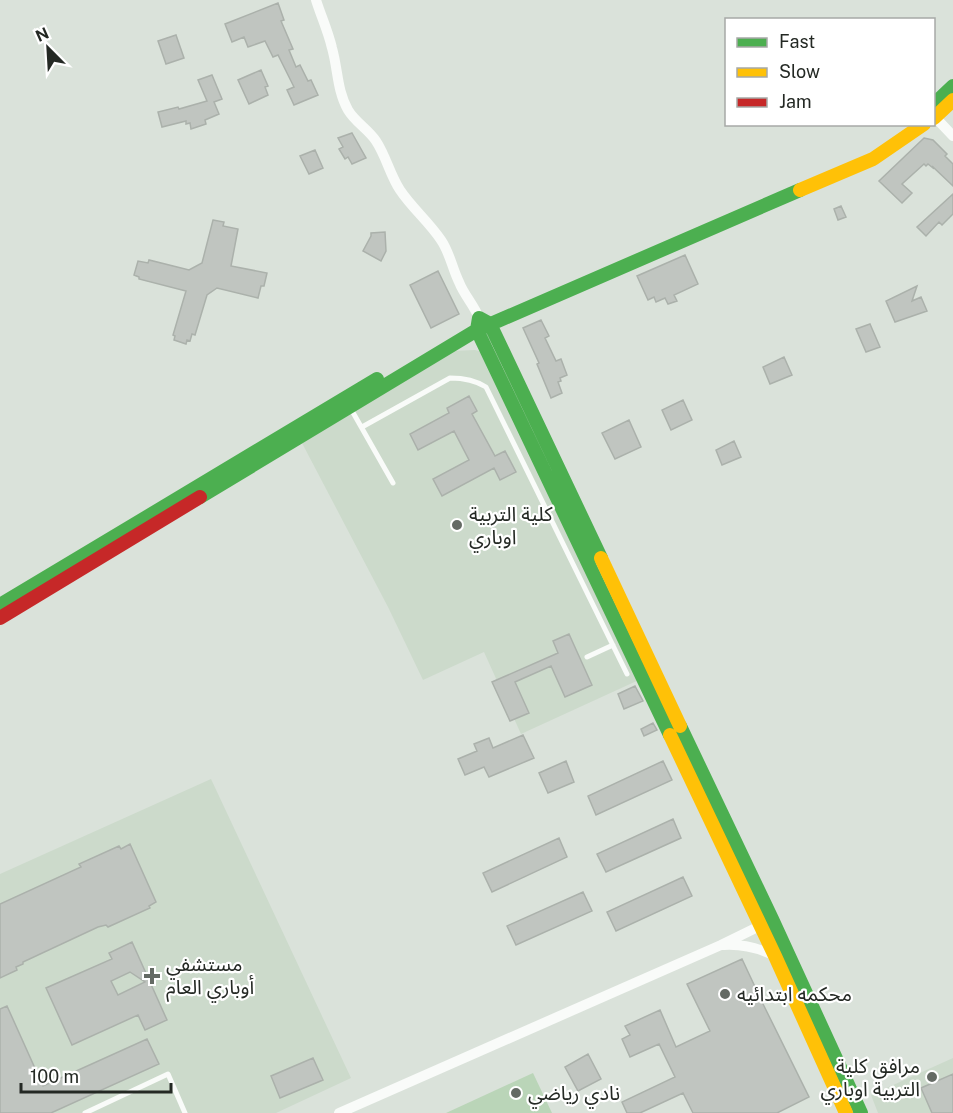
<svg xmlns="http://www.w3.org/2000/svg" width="953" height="1113" font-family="'Public Sans','Noto Sans Arabic',sans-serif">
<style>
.built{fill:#ccdacb}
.green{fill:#bad5b8}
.building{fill:#c0c5c0;stroke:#abb1ab;stroke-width:1.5;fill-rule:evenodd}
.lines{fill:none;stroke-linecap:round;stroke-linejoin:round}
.lane{stroke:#f9fbf9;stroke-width:5}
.street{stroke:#f9fbf9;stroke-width:10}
.fast{stroke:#4caf50;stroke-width:14}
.slow{stroke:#ffc107;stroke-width:14}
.jam{stroke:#c62828;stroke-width:14}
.poi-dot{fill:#646a64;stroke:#fff;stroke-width:2}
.labels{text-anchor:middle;stroke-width:4.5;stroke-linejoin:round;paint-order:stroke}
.poi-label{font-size:20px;fill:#242924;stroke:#fff;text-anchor:start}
</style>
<rect width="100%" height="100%" fill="#dae2da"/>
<path class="built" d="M475,350L488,354L641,679L521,734L484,652L423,680L388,607L302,443L454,351Z
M211,779L351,1078L276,1113H0V874Z
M953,1058V1113H878L871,1095Z"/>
<path class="green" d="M533,1073L552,1113H446Z"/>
<path class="building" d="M278,3L284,20L281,21L293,49L289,50L296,67L300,65L308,81L311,80L318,95L294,105L287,90L294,87L278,55L273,57L265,41L248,47L244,37L232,42L225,24Z
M176,35L184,58L166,64L158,41Z
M261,70L268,86L265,87L268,95L249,104L238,80Z
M212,75L222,99L214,102L219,114L205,120L206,124L191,129L190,123L186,124V121L162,127L158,112L178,107L179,109L207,101L198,80Z
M352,133L366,158L352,164L348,157L345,159L339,149L343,147L338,138Z
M924,138L933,140L947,154L945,156L953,164V186L933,167V168L928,164L926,166L924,164L902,184L912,193L902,203L879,181Z
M315,150L323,168L309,174L300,156Z
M953,194V214L942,225L939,222L926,236L917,227Z
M841,206L846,217L838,220L834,209Z
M213,220L224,222L223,226L238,229L231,266L267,273L264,286H261L258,298L217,288L207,295L195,335L192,334L190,341L187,340L186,344L174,340L175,336L173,335L186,291L139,279V277L134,275L138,261L148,263L149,260L189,270L202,263Z
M385,232L386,251L381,261L363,251L371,236V233Z
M685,255L698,284L674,295L677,301L668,304L665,298L656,302L654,297L648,300L637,276Z
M438,271L459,314L431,328L410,285Z
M917,286L912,301L921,297L927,311L895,322L886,301Z
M541,320L549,336L545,338L556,361L561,359L567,375L560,378L561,381L558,382L562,393L551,398L537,364L539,363L523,328Z
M870,324L880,347L866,352L856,329Z
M784,357L792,375L770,384L763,367Z
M469,396L477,411L472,414L495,456L505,451L516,472L500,480L494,468L442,496L433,479L469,460L454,431L418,450L410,434L449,413L447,408Z
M683,400L692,420L671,430L662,410Z
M629,420L641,447L615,459L602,433Z
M734,441L741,457L722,465L716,450Z
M569,634L592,685L565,697L551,666L515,682L529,713L510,721L492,682L558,653L553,641Z
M635,686L643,701L624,709L618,694Z
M653,723L657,730L644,736L641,729Z
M523,735L534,758L489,777L484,767L465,775L458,759L477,751L474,744L489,738L493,748Z
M566,761L574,782L548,793L539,773Z
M663,761L672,780L596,815L588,796Z
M673,819L681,838L606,872L597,854Z
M559,838L567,857L492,892L483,873Z
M130,844L156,902L149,906L150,908L108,927L106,925L98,927L23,962V964L16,967L17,970L0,978V904L81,867L79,864L119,846L121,849Z
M683,877L692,896L616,931L607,912Z
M583,892L592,911L516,945L507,926Z
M132,942L167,1020L145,1030L138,1015L72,1045L46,988L112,959L109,953ZM130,972L145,982L118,995L111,981Z
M742,959L764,1006L809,1097L777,1113H693L683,1093L640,1113H627L622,1102L675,1077L659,1044L630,1057L622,1039L630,1035L625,1026L660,1010L676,1047L710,1031L687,984Z
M7,1006L43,1086L147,1039L159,1064L51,1113H0V1009Z
M588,1054L601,1079L578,1091L565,1067Z
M313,1058L323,1080L280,1098L271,1076Z
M953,1074V1113H932L921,1088Z"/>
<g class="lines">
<path class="lane" d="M351,409L393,483
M362,427L450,378C463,378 475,380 486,387L627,674
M587,657L613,645
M85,1113L168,1074L185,1113"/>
<path class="street" d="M316,0C321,16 328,31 332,48C338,69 337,91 348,110C355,122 368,129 376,141C386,156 390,175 400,190C412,208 429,222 441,240C450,253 452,268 459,282C464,295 474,305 479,318
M934,116L953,136
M724,945C743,944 759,948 775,956
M339,1113L721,945L766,923"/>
<path class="fast" d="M934,104L953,86
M200,497L477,330L800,190
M601,558L490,324L479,318L477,330L670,735
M0,605L377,379
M680,726L772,919L861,1113"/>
<path class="slow" d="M934,118L953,100
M800,190L873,159L924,124
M601,558L680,726
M670,735L775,956L846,1113"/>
<path class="jam" d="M0,618L200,497"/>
</g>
<g class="poi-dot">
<circle cx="457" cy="525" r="6"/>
<path d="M149 967h6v6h6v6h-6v6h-6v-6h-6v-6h6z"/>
<circle cx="725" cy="994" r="6"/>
<circle cx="932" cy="1077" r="6"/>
<circle cx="516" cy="1093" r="6"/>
</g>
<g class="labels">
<g class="poi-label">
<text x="469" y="521">كلية التربية<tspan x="469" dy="23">اوباري</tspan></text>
<text x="166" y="971">مستشفي<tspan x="166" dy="23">أوباري العام</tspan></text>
<text x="737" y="1001">محكمه ابتدائيه</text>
<text x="920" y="1073" text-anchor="end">مرافق كلية<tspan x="920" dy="23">التربية اوباري</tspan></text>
<text x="528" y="1100">نادي رياضي</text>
</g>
</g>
<rect x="725" y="18" width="210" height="108" fill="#ffffff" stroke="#a7a9a7" stroke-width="1.5"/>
<rect x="737" y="38" width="30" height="9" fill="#4caf50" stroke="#a7a9a7" stroke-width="1.5"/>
<text x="779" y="48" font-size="18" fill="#242924">Fast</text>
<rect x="737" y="68" width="30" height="9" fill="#ffc107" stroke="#a7a9a7" stroke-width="1.5"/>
<text x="779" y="78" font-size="18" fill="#242924">Slow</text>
<rect x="737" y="98" width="30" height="9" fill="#c62828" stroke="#a7a9a7" stroke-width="1.5"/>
<text x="779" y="108" font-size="18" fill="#242924">Jam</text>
<g transform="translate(48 48) rotate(336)" stroke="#ffffff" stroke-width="4.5" paint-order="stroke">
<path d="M0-4.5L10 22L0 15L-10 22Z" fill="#242924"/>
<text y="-9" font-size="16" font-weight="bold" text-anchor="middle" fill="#242924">N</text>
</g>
<path d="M21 1083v9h150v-9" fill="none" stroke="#242924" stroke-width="3"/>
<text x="30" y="1083" font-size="18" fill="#242924" stroke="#ffffff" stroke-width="4.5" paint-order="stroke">100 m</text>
</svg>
